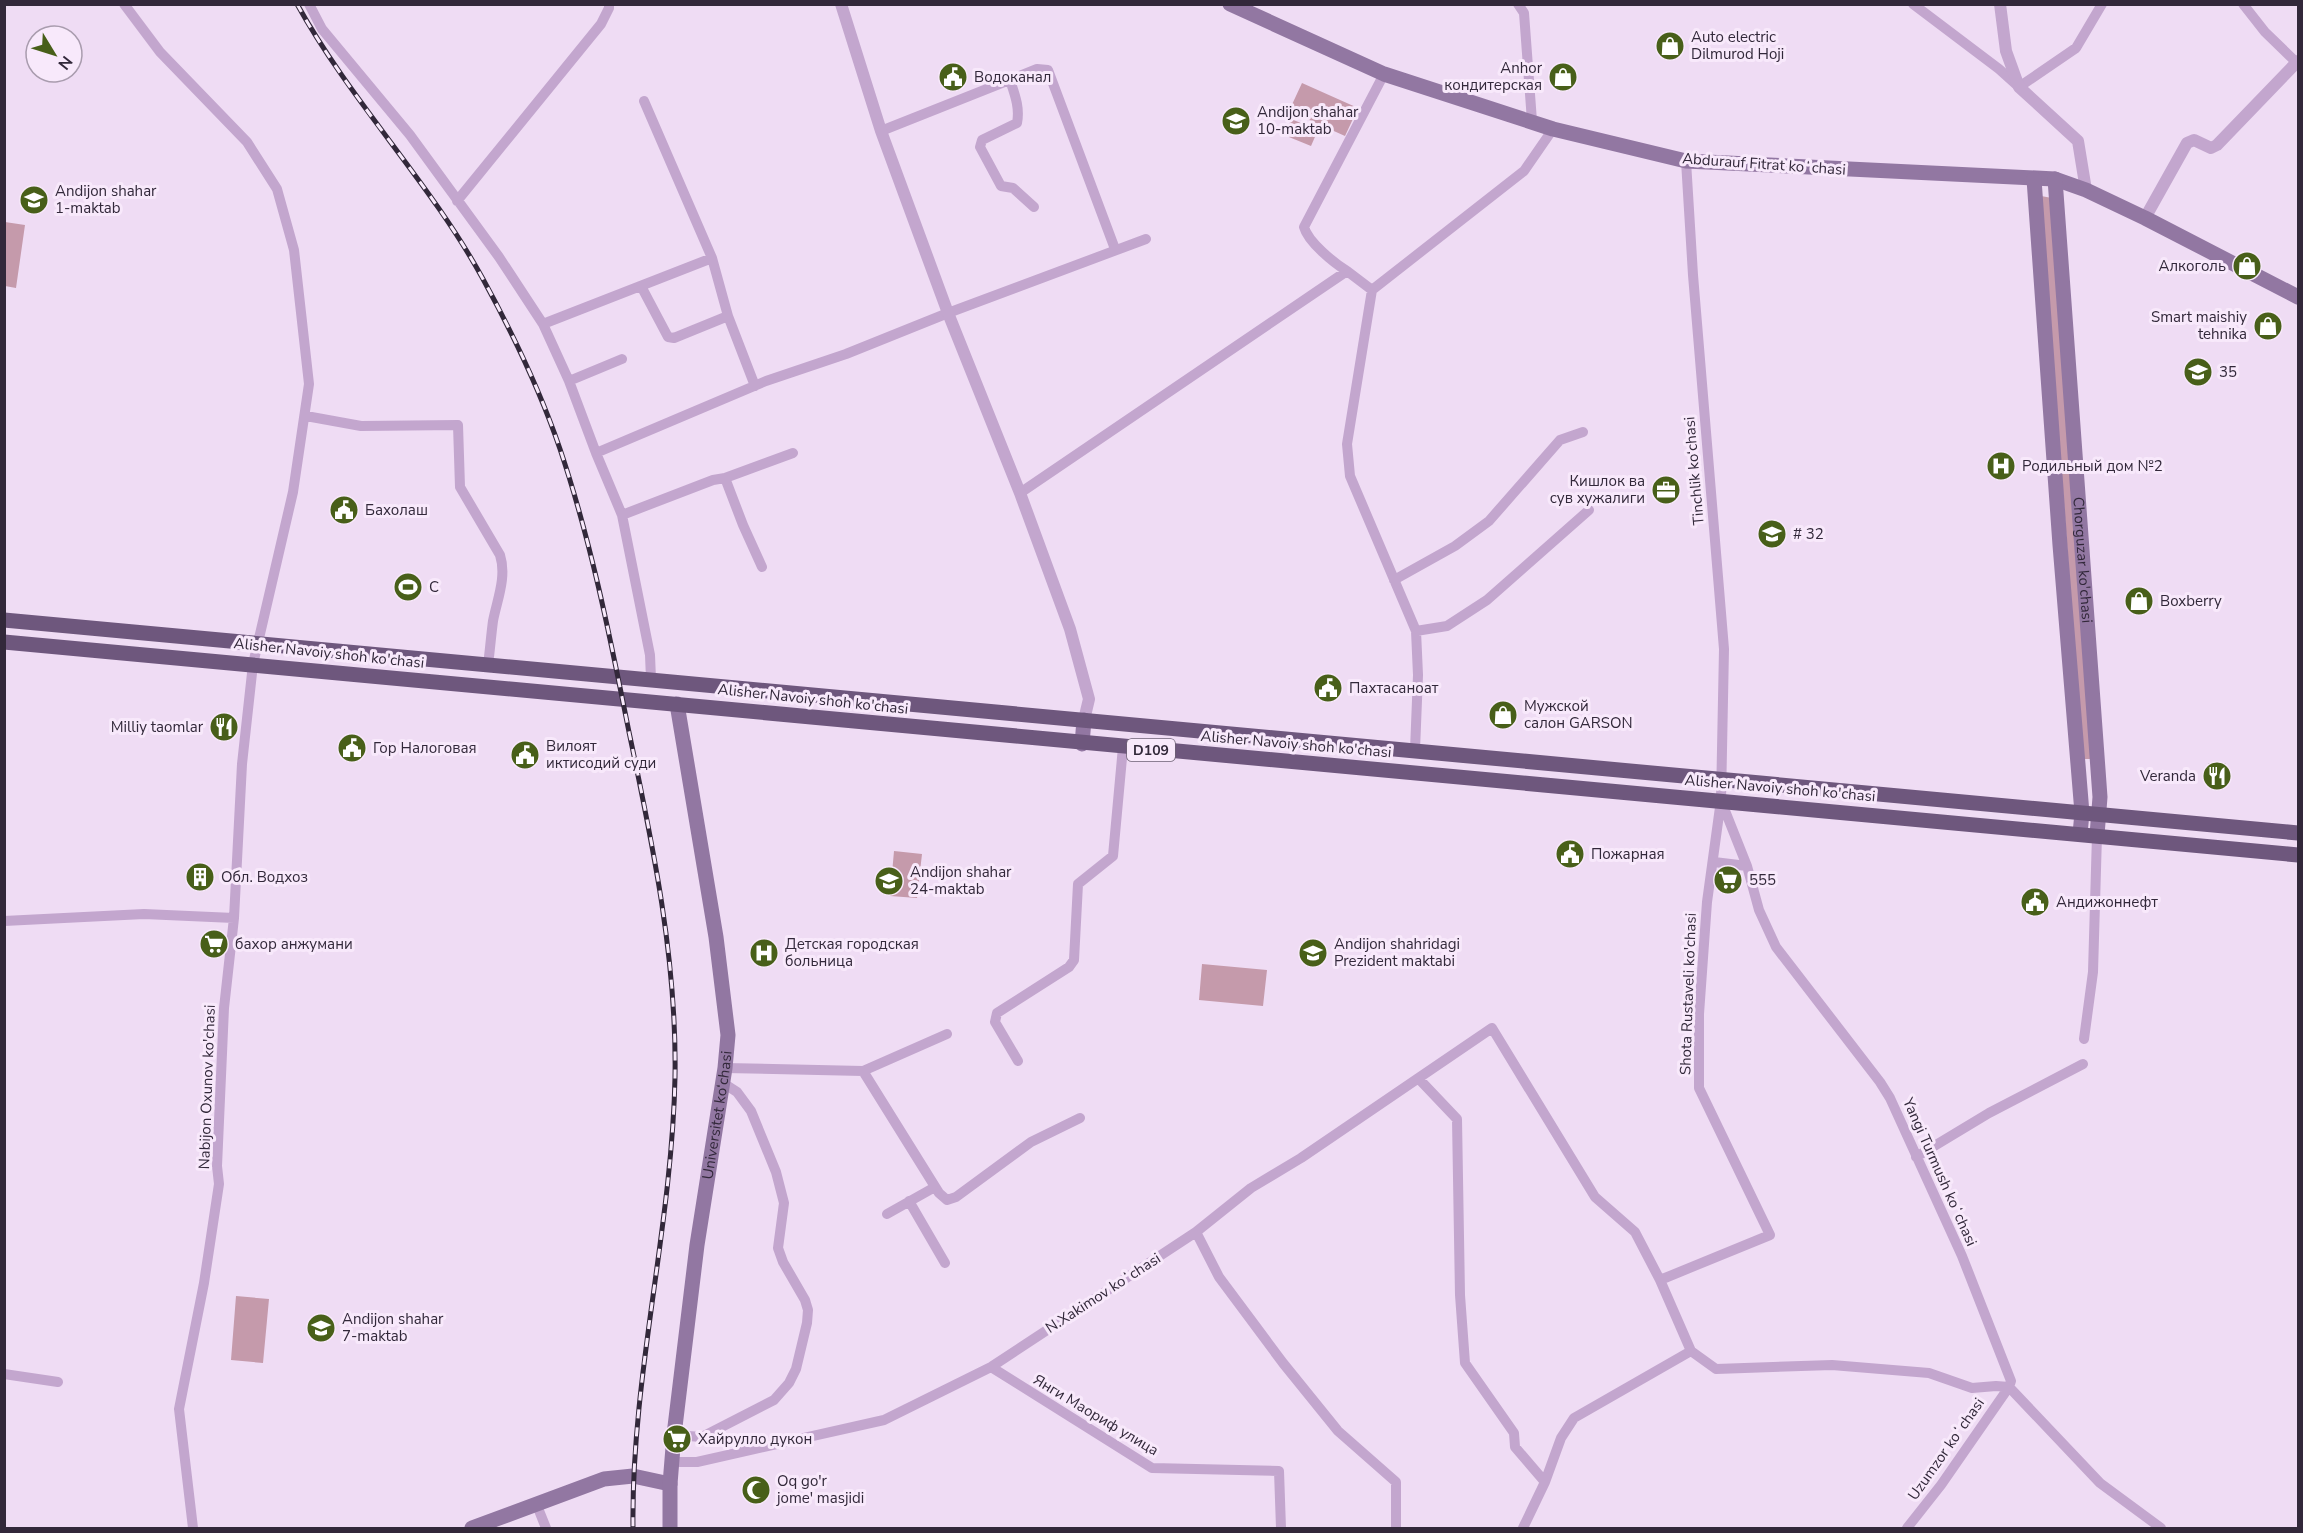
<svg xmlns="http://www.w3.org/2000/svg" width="2303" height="1533" font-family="'Nunito Sans',sans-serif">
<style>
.green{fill:#c59aab}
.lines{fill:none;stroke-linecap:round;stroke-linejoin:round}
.minor{stroke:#c3a6ce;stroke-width:10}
.tertiary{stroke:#c3a6ce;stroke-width:12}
.secondary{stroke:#9277a2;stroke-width:15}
.primary{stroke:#6e577d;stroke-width:15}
.rail-casing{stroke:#32283a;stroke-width:5}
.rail{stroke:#f8e9fb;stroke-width:3;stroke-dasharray:9;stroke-linecap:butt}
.labels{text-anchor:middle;stroke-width:6;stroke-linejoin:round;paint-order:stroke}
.shield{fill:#f8e9fb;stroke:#6d6274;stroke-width:1.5}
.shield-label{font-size:14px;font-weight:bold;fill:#32283a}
.poi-label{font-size:15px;fill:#32283a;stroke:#f8e9fb;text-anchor:start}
.street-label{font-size:15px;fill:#32283a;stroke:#f8e9fb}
</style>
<rect width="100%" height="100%" fill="#efdcf4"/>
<path class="green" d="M1302,83L1358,108L1345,136L1289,111Z
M1291,119L1318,130L1311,146L1284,135Z
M2041,196L2052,198L2093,759H2083Z
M5,222L25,225L16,288L5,286Z
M894,851L922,854L917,898L890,896Z
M1202,964L1267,970L1263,1006L1199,1000Z
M236,1296L269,1299L263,1363L231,1360Z"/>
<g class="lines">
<path class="minor" d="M124,4L160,52L247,142L277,189L294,250L309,384L293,492L253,664L242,764L234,918L224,1008L217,1166L219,1184L204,1283L179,1409L193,1528
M309,4L322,29L410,135L499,257L543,324L569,381L596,453L766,381L846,354L948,313L1146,239
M1518,4L1524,13L1532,121
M1913,4L1999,69L2019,87L2076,48L2102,4
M2243,4L2265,32L2297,63
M1010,80C1015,95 1020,108 1017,123L982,140L980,147L1001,186L1013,188L1034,207
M644,101L712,258L728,316L755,386
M881,131L1037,69L1048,70L1115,249
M1686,161L1693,275L1724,649L1721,800L1707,902L1699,1014V1088L1770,1235L1660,1280L1691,1351L1716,1369L1832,1365L1929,1373L1972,1388L1996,1386L2009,1387L1941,1485L1907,1528
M457,201L601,24L609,8V4
M1347,271C1334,263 1308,242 1304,227L1384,74
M641,286L668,337L674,338L728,316
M543,324L712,258
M569,381L622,359
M306,416L361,426L458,425L460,487L500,555C507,577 497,600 493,621C491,636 490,650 488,665
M596,453L622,515L650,655L651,679
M725,478L743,525L762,567
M1020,493L1347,271L1372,290
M622,515L713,480L725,478L793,453
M1394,580L1455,546L1489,521L1560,440L1583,432
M1416,631L1447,626L1487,600L1589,510
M1415,750L1418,675L1416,631L1350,476L1347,444L1372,290L1524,171L1553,129
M1722,803L1747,866L1759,910L1776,947L1880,1082L1890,1098L1962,1256L2011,1381L2009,1387L2100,1483L2161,1528
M1714,862L1747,866
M4,921L144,914L234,918
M2084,1039L2093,972L2097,835
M1018,1061L995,1022L997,1013L1069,967L1074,960L1078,884L1113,856L1123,747
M725,1068L863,1071L947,1034
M863,1071L939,1193L947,1200L956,1197L1031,1142L1080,1118
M1419,1079L1457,1119L1460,1295L1465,1363L1514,1433L1515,1447L1545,1482
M1916,1157L1989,1113L2083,1064
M909,1201L945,1263
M887,1214L935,1187
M1196,1232L1219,1277L1283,1363L1338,1431L1396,1482V1528
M991,1367L1152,1468L1279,1471L1281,1528
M4,1374L58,1382
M674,1435L702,1437L774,1400L789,1383L796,1369L807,1323L808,1310L805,1300L783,1262L778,1248L784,1203L776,1172L751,1111L737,1092L723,1083
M671,1462H697L884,1420L991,1367L1196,1232L1251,1188L1301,1158L1492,1028L1595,1197L1635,1232L1660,1280
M536,1503L546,1528
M1523,1528L1545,1482L1561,1438L1574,1418L1691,1351"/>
<path class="tertiary" d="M841,4L881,131L948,313L1020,493L1070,629L1089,699L1084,720
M2000,4L2006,51L2019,87L2078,141L2086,190
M2145,218L2187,143L2194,140L2211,148L2217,145L2298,61"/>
<g class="secondary">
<path d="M1230,4L1384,74L1553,129L1686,161L2055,179L2086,190L2145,218L2298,297"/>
<path d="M2034,179L2060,545L2082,813L2080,834"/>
<path id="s1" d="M2055,179L2100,797L2097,835"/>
<path d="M1082,744L1084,720"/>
<path d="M472,1528L604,1479L633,1476L670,1484"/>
<path id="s2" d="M670,1528V1484L674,1435L697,1245L725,1068L728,1035L716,937L677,704"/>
</g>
<path class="primary" d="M4,620L2298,833
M4,642L2298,855"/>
<g class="rail-casing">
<path id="rail" d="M297,4C351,102 430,182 483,279C513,334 540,390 560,449C591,541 610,637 629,732C653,846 677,960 675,1077C672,1228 631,1377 633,1528"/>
</g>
<use href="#rail" class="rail"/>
</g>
<defs>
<g id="shop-disc" transform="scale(1.5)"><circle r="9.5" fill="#485f19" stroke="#f8e9fb"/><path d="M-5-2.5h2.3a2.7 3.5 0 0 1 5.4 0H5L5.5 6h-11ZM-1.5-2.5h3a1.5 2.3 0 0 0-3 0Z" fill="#fff"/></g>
<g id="civic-disc" transform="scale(1.5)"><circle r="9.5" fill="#485f19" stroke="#f8e9fb"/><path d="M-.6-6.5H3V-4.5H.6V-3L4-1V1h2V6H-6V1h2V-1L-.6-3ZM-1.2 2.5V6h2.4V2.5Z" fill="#fff"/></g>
<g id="school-disc" transform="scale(1.5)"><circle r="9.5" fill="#485f19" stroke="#f8e9fb"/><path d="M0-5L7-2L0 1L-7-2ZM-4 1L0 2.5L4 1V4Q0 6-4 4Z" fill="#fff"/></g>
<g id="hospital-disc" transform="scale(1.5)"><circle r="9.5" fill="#485f19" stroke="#f8e9fb"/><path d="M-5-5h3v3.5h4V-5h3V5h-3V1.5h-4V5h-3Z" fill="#fff"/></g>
<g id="office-disc" transform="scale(1.5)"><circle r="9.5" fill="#485f19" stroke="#f8e9fb"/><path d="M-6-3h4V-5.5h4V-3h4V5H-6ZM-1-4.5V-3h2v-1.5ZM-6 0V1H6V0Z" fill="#fff"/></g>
<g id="stadium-disc" transform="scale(1.5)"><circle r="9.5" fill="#485f19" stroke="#f8e9fb"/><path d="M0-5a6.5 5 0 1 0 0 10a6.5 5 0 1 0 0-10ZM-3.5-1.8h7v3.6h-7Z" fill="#fff"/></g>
<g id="restaurant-disc" transform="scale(1.5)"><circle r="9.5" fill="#485f19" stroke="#f8e9fb"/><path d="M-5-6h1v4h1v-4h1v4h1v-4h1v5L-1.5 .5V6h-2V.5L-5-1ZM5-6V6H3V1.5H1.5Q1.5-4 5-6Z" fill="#fff"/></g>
<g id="building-disc" transform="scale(1.5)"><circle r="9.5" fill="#485f19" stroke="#f8e9fb"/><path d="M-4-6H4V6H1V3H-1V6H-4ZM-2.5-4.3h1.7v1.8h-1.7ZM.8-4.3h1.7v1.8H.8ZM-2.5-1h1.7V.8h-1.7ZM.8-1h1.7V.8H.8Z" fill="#fff"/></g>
<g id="supermarket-disc" transform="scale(1.5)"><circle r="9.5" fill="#485f19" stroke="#f8e9fb"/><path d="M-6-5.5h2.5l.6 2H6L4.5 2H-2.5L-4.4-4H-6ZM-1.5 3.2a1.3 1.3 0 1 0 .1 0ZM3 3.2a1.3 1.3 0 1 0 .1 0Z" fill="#fff"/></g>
<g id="mosque-disc" transform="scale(1.5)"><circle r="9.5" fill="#485f19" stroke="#f8e9fb"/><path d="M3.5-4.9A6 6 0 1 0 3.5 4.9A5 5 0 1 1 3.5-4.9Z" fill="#fff"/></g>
</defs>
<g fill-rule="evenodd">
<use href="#shop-disc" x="1670" y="46"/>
<use href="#civic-disc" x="953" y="77"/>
<use href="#shop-disc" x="1563" y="77"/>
<use href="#school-disc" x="1236" y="121"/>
<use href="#school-disc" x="34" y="200"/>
<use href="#shop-disc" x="2247" y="266"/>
<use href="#shop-disc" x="2268" y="326"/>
<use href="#school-disc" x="2198" y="372"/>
<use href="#hospital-disc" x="2001" y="466"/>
<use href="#office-disc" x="1666" y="490"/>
<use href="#civic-disc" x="344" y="510"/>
<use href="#school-disc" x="1772" y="534"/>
<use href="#stadium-disc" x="408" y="587"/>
<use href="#shop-disc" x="2139" y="601"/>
<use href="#civic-disc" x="1328" y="688"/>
<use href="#shop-disc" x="1503" y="715"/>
<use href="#restaurant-disc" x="224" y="727"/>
<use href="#civic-disc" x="352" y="748"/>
<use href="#civic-disc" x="525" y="755"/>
<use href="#restaurant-disc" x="2217" y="776"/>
<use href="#civic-disc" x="1570" y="854"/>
<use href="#building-disc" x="200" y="877"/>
<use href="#supermarket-disc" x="1728" y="880"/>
<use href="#school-disc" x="889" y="881"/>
<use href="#civic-disc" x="2035" y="902"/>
<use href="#supermarket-disc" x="214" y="944"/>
<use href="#hospital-disc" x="764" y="953"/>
<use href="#school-disc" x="1313" y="953"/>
<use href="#school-disc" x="321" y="1328"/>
<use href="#supermarket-disc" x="677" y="1439"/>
<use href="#mosque-disc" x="756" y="1490"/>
</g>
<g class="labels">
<rect class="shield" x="1127" y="739" width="48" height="22" rx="4.5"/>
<g class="shield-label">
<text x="1151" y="755">D109</text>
</g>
<g class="poi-label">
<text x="1691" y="42">Auto electric<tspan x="1691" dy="17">Dilmurod Hoji</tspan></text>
<text x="1542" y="73" text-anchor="end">Anhor<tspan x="1542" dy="17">кондитерская</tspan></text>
<text x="974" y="82">Водоканал</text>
<text x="1257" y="117">Andijon shahar<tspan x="1257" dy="17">10-maktab</tspan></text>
<text x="55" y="196">Andijon shahar<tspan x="55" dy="17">1-maktab</tspan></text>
<text x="2226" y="271" text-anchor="end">Алкоголь</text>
<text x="2247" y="322" text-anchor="end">Smart maishiy<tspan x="2247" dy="17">tehnika</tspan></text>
<text x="2219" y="377">35</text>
<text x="2022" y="471">Родильный дом №2</text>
<text x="1645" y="486" text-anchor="end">Кишлок ва<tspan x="1645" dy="17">сув хужалиги</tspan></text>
<text x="365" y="515">Бахолаш</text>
<text x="1793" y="539"># 32</text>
<text x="429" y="592">С</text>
<text x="2160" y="606">Boxberry</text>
<text x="1349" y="693">Пахтасаноат</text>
<text x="1524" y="711">Мужской<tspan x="1524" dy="17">салон GARSON</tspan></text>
<text x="203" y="732" text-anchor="end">Milliy taomlar</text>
<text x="546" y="751">Вилоят<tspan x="546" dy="17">иктисодий суди</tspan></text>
<text x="373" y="753">Гор Налоговая</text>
<text x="2196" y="781" text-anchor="end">Veranda</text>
<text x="1591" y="859">Пожарная</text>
<text x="910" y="877">Andijon shahar<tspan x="910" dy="17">24-maktab</tspan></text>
<text x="221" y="882">Обл. Водхоз</text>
<text x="1749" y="885">555</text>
<text x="2056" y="907">Андижоннефт</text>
<text x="235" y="949">бахор анжумани</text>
<text x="785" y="949">Детская городская<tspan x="785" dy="17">больница</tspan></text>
<text x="1334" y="949">Andijon shahridagi<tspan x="1334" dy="17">Prezident maktabi</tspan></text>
<text x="342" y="1324">Andijon shahar<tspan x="342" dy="17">7-maktab</tspan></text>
<text x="698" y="1444">Хайрулло дукон</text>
<text x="777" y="1486">Oq go'r<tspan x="777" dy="17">jome' masjidi</tspan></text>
</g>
<g class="street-label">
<text transform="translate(1764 164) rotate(4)" y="5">Abdurauf Fitrat koʻchasi</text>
<text transform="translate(1694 471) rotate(-95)" y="5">Tinchlik kо‘chasi</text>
<text dy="5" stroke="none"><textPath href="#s1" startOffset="382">Chorguzar ko'chasi</textPath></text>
<text transform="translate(329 653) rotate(6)" y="5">Alisher Navoiy shoh ko'chasi</text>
<text transform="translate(813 699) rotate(6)" y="5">Alisher Navoiy shoh ko'chasi</text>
<text transform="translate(1296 744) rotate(5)" y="5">Alisher Navoiy shoh ko'chasi</text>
<text transform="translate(1780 788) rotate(5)" y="5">Alisher Navoiy shoh ko'chasi</text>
<text transform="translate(1688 994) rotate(-88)" y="5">Shota Rustaveli ko'chasi</text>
<text transform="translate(207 1087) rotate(-88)" y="5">Nabijon Oxunov ko'chasi</text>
<text dy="5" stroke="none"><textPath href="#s2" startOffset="416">Universitet kо‘chasi</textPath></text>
<text transform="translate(1940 1172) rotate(66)" y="5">Yangi Turmush koʻchasi</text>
<text transform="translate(1103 1293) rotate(-33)" y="5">N.Xakimov koʻchasi</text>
<text transform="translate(1096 1415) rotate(31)" y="5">Янги Маориф улица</text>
<text transform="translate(1946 1449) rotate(-55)" y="5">Uzumzor koʻchasi</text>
</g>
</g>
<rect width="2303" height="1533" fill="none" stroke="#32283a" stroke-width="12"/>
<g transform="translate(54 54) rotate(128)"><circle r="28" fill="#f8e9fb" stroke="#a99cae" stroke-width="1.5"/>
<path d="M0-4.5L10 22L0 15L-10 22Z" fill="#485f19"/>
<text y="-9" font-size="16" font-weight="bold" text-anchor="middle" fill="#32283a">N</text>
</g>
</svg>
